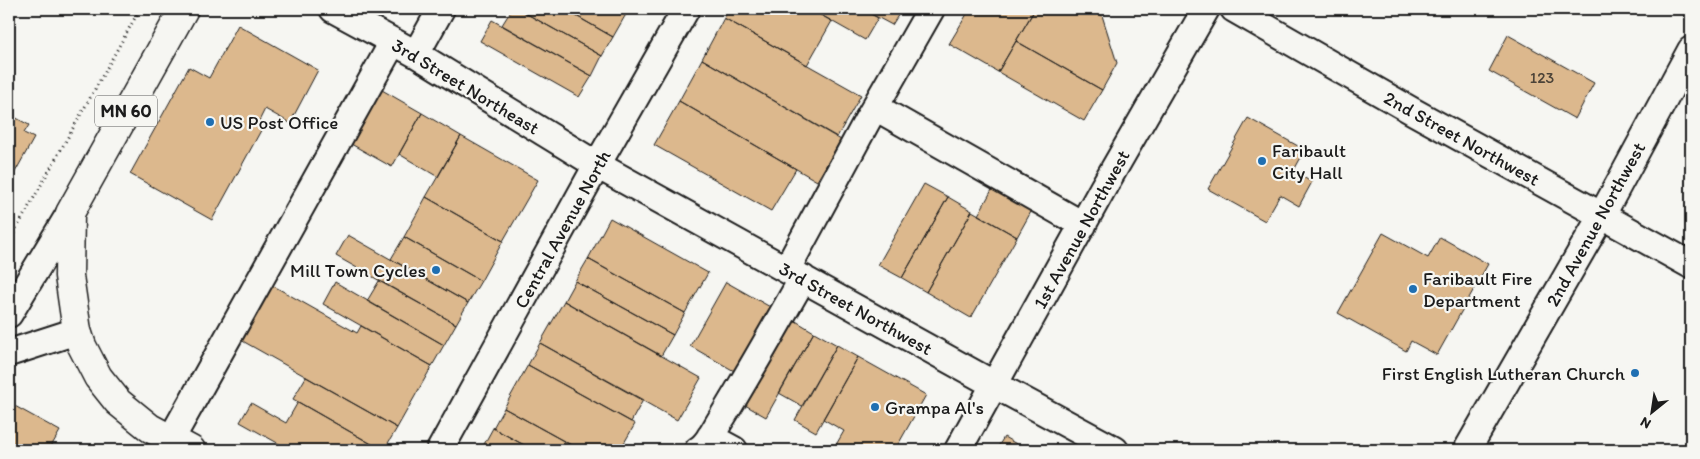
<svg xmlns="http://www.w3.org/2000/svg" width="1700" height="459" font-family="Itim,sans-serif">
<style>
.building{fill:#dcb88d;stroke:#1c1c1c}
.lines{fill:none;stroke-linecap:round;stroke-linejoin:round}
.minor-casing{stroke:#1c1c1c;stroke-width:30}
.major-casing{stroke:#1c1c1c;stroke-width:31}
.path{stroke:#1c1c1c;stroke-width:3;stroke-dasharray:1 4;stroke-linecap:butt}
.minor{stroke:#f6f6f2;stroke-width:26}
.major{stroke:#f6f6f2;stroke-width:28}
.poi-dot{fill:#1f6fb2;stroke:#f6f6f2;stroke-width:2}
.labels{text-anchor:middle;stroke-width:4.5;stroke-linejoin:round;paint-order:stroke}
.number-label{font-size:16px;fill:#4c4338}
.shield{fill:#f6f6f2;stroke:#5d5d5c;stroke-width:1}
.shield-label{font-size:18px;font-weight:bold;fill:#1c1c1c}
.street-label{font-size:19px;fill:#1c1c1c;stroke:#f6f6f2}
.poi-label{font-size:19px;fill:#1c1c1c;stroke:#f6f6f2;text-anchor:start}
</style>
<rect width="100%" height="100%" fill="#f6f6f2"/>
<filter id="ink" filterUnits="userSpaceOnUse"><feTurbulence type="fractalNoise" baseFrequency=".02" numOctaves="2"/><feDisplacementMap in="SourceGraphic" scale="10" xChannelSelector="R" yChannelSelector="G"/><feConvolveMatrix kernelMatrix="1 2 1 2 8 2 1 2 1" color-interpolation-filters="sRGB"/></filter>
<g filter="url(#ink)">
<path class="building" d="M512,9H518L602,56L592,76L502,25Z
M518,9H564L613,37L602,56Z
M564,9H629L613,37Z
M729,9H810L832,21L807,65L724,18Z
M810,9H862L878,18L865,40Z
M862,9H902L892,25Z
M970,9H1035L998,72L949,44Z
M1035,9H1100L1117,63L1102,90L1016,41Z
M724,18L861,95L837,137L702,59Z
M492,20L592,76L579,97L480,41Z
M238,25L318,70L290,123L265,109L259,121L265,123L212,220L130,174L189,67L209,78Z
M1508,35L1594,83L1575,119L1489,71Z
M1016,41L1102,90L1084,121L998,72Z
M702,59L841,140L817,181L679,101Z
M382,90L422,113L392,167L351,144Z
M679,101L796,169L771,211L654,145Z
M422,113L461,136L438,177L399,154Z
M9,114L29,125L24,133L34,138L9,183Z
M1248,118L1305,150L1293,172L1312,182L1299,206L1280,195L1265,221L1208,189Z
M461,136L538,180L503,241L426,197Z
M924,184L948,197L902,278L878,265Z
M993,188L1032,210L1017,237L978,215Z
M426,197L503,241L481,281L404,237Z
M948,197L972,211L926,292L902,278Z
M972,211L1017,237L971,318L926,292Z
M610,218L708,273L685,313L588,259Z
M1383,233L1428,258L1440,237L1488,264L1437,355L1411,341L1406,351L1338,313Z
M348,235L468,303L456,324L336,256Z
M404,237L481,281L468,303L391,259Z
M588,259L685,313L673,335L575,281Z
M379,281L456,324L444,345L367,301Z
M575,281L673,335L661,356L564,301Z
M335,282L444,345L432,366L323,304Z
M726,282L772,308L736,372L690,346Z
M270,284L357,333L361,326L432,366L397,428L239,339Z
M564,301L701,378L677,420L540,343Z
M794,320L814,332L766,417L745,405Z
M814,332L837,345L802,406L779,393Z
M540,343L643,400L631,422L528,365Z
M837,345L858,357L816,432L795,420Z
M858,357L926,395L895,450H833L844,431L823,419Z
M528,365L635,424L620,450H580L504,408Z
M306,377L397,428L384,450H382L293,399Z
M298,402L382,450H290L240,422L251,403L286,423Z
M13,405L60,431L49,450H9V413Z
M504,408L580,450H533L493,428Z
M493,428L533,450H486L482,448Z
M1004,437L1027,450H996Z"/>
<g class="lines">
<g class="minor-casing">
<path id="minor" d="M333,9L416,54L597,165L995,385L1115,450
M1234,9L1414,112L1691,265
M416,54L441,9
M875,107L1083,225
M787,269L867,121L931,9
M9,314L70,213
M9,353L77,331
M710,437L734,450
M165,450L393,42
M440,450L597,165L686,9
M698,450C709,444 716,426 723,416C751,370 777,324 803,278
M958,450L1103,188L1206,9
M1467,450L1602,215L1691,50"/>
</g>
<g class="major-casing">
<path id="major" d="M184,9L70,213L69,276L77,331L82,346L98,377L118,402L150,428L191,450"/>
</g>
<path class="path" d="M9,242L140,9"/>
<use href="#minor" class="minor"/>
<use href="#major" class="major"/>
</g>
</g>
<g class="poi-dot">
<circle cx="210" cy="122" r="5"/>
<circle cx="1262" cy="161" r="5"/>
<circle cx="436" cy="270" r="5"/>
<circle cx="1413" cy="289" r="5"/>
<circle cx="1635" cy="373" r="5"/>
<circle cx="875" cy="407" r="5"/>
</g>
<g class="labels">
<g class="number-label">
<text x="1542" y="83">123</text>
</g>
<rect class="shield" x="95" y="95.5" width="62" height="31" rx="4"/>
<g class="shield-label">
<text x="126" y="117">MN 60</text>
</g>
<g class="street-label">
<text transform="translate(466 86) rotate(31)" y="7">3rd Street Northeast</text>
<text transform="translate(1462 138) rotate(29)" y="7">2nd Street Northwest</text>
<text transform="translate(1595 224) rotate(-61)" y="7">2nd Avenue Northwest</text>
<text transform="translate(562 229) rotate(-61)" y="7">Central Avenue North</text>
<text transform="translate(1081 229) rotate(-61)" y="7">1st Avenue Northwest</text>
<text transform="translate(856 308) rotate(29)" y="7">3rd Street Northwest</text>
</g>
<g class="poi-label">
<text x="220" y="129">US Post Office</text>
<text x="1272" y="157">Faribault<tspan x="1272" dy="22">City Hall</tspan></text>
<text x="426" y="277" text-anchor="end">Mill Town Cycles</text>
<text x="1423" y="285">Faribault Fire<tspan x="1423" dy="22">Department</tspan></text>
<text x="1625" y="380" text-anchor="end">First English Lutheran Church</text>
<text x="885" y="414">Grampa Al's</text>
</g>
</g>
<rect width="1700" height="459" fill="none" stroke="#f6f6f2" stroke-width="30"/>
<rect x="15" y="15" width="1670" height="429" fill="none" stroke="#1c1c1c" stroke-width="2" filter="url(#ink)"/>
<g transform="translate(1652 412) rotate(210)" stroke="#f6f6f2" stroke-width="4" paint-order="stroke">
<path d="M0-4L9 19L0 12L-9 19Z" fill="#1c1c1c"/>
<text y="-8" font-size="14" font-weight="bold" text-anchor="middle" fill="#1c1c1c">N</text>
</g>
</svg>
